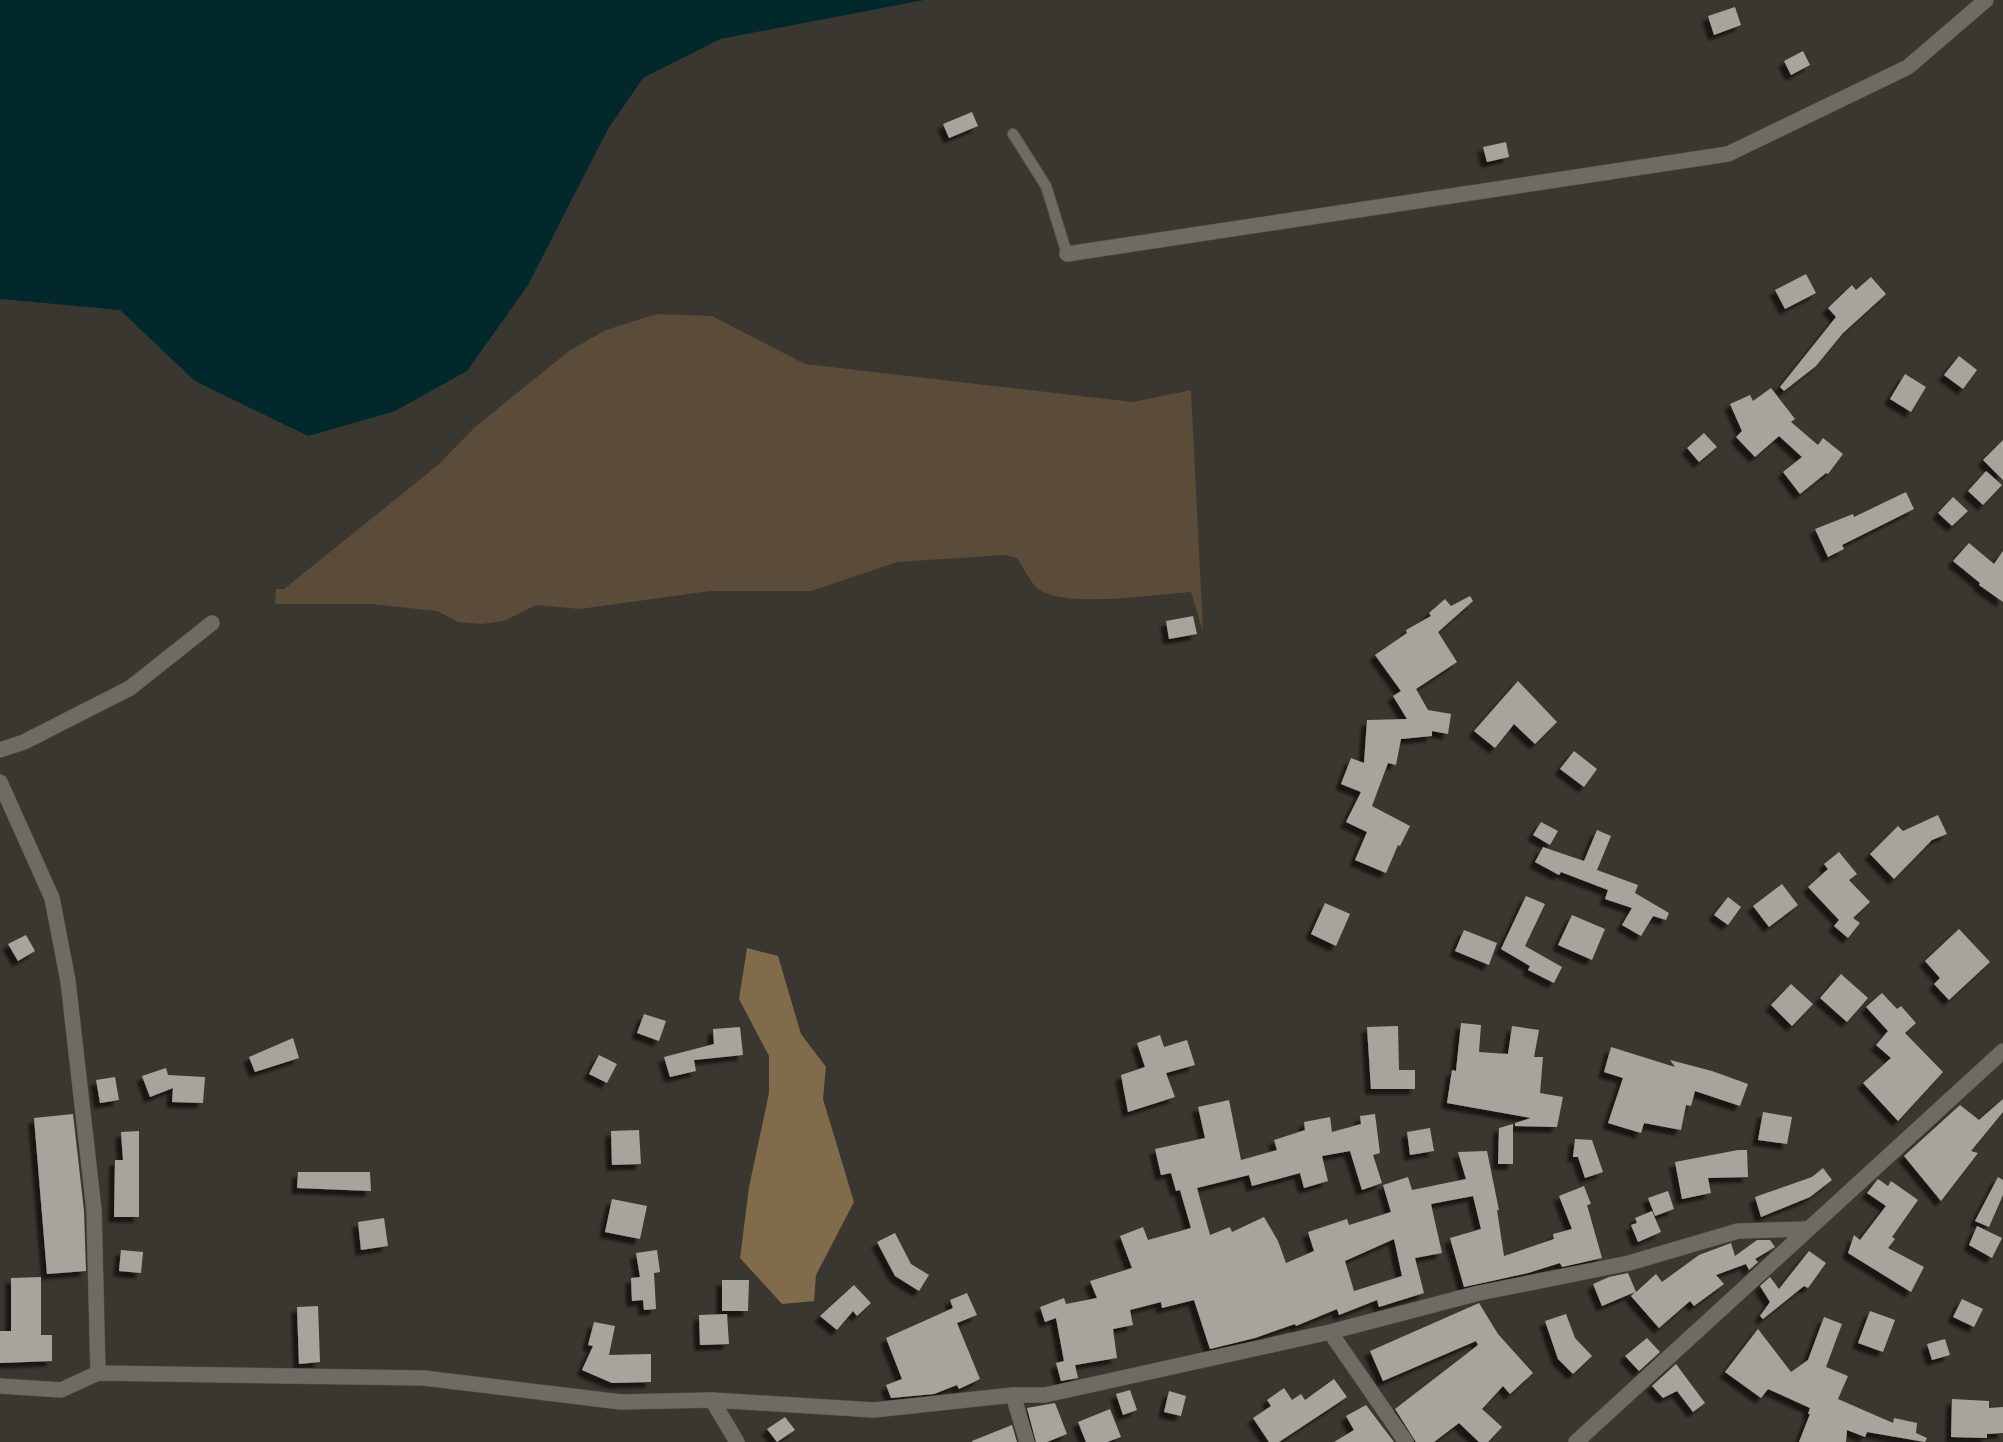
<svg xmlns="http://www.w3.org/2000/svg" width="2003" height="1442" font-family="Raleway,sans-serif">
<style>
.green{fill:#5a4c39}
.forest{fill:#806b4b}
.water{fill:#01292b}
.building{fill:#a8a49d;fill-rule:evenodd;filter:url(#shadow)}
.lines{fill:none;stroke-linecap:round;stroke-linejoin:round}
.service-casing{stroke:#57544f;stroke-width:12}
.minor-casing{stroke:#57544f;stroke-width:16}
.tertiary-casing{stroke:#57544f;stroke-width:16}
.service{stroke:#6e6a64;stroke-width:10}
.minor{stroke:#6e6a64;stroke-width:15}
.tertiary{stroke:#6e6a64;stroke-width:15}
</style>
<defs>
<filter id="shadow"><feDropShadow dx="-5.5" dy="5.5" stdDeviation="1.5" flood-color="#0009"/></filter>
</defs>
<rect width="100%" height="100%" fill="#3a3630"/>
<path class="green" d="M657,314L712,316L805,364L1133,402L1191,390L1203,631L1191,592C1158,594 1064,609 1038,589C1030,582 1023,567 1017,558L1006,555L897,562L811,591H710L580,609L536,605L504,621L482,624L458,622L437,611L371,604H275L276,589H284L438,465L475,427L569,351L606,330Z"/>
<path class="forest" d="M747,948L778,956L801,1034L826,1067L823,1099L854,1202L816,1275L814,1301L782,1304L740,1258L749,1187L769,1093V1056L739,999Z"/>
<path class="water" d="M0,0H924L720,39L643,78L608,129L528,285L467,371L395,411L308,436L195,381L120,310L0,299Z"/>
<path class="building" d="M1735,7L1741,25L1714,35L1708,16Z
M1803,51L1810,65L1791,75L1784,61Z
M972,112L978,126L949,138L943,124Z
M1506,142L1509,157L1487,162L1483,147Z
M1806,274L1816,293L1785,309L1775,290Z
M1871,277L1886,294L1843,333L1816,366L1784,391L1780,387L1836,317L1828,308L1852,285L1856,290Z
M1959,356L1977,370L1963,389L1944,375Z
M1905,374L1926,387L1911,412L1890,399Z
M1771,388L1795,419L1791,422L1818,445L1823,438L1843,454L1828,474L1826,473L1800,494L1783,472L1802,457L1779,436L1755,457L1736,437L1742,431L1730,404L1750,395L1753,401Z
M1704,433L1717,447L1699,462L1687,448Z
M2003,440V480L1983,460Z
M1986,471L2002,485L1983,505L1968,491Z
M1906,492L1914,509L1842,545L1844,549L1828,557L1815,529L1853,514L1854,517Z
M1953,497L1968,511L1952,526L1938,513Z
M1969,543L1994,564L2003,551V602L1979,585L1980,583L1953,561Z
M1470,596L1473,601L1438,632L1457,662L1416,689L1428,710L1451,714L1448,734L1432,731V736L1401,739L1396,765L1388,763L1372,806L1410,826L1400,846L1398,845L1386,873L1355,860L1367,832L1346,822L1361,792L1341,784L1351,758L1364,763L1367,720L1407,719L1393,696L1401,691L1375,655L1407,633L1406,630L1431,616L1429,613L1445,599L1451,606Z
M1193,616L1197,634L1169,639L1166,621Z
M1518,681L1557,722L1535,744L1514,724L1495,748L1474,731Z
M1574,751L1597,769L1584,787L1560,769Z
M1938,815L1947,834L1932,840L1894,879L1870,854L1898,826L1903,831Z
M1541,822L1558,831L1550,845L1533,835Z
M1597,830L1611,836L1597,870L1638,885L1635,893L1669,913L1666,920L1653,916L1641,936L1622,925L1632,908L1605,899L1608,890L1561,872L1559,875L1535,862L1543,847L1584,861Z
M1839,852L1857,874L1849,880L1870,902L1853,918L1860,923L1848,938L1834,926L1839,920L1808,887L1828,869L1824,864Z
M1782,884L1798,905L1769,927L1753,906Z
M1526,896L1545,904L1525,946L1562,967L1554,983L1528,970L1530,966L1501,949Z
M1728,897L1741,907L1728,925L1714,915Z
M1325,903L1350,914L1336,946L1311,934Z
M1572,915L1605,929L1592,960L1558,945Z
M1959,929L1990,962L1949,1000L1934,984L1940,978L1925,961Z
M1464,930L1497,943L1489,965L1455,951Z
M26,935L35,951L18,961L8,944Z
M1841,974L1868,998L1847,1022L1820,998Z
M1791,984L1813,1004L1792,1026L1771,1005Z
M1882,993L1897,1009L1901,1006L1916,1023L1905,1033L1943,1072L1898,1121L1863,1083L1891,1058L1876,1045L1888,1031L1866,1007Z
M644,1014L666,1021L659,1041L637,1033Z
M1461,1023L1481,1025L1479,1052L1508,1054L1512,1026L1539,1030L1534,1057H1543L1540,1093L1563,1097L1557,1127L1515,1126V1123L1531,1118L1447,1103L1452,1070L1456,1071Z
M1398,1026L1399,1070H1415V1089H1371L1367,1027Z
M740,1027L743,1055L694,1060L696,1071L670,1077L664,1057L714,1044L713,1029Z
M1160,1035L1164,1047L1187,1040L1195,1065L1166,1073L1175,1097L1128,1112L1121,1075L1145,1067L1137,1043Z
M293,1038L299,1058L255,1072L249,1057Z
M1611,1047L1675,1067L1670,1060L1712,1071L1748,1084L1740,1106L1695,1091L1691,1106L1686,1105L1681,1130L1644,1123L1641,1133L1608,1123L1623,1078L1604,1072Z
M599,1055L617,1064L607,1083L589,1074Z
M166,1068L168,1075L205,1077L203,1103L172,1102L173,1088L150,1097L142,1076Z
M115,1077L119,1100L100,1103L96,1080Z
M2003,1099V1112L1971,1151L1978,1153L1941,1201L1904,1156L1960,1105L1979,1120Z
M1229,1100L1241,1160L1277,1150L1274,1140L1305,1130L1304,1122L1330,1117L1332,1132L1361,1124L1360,1116L1375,1114L1380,1153L1373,1155L1382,1183L1362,1190L1350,1151L1322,1156L1328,1181L1304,1188L1300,1173L1252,1186L1249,1175L1197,1188L1210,1235L1230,1227L1232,1232L1264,1217L1278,1241L1286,1263L1314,1251L1308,1232L1347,1219L1349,1225L1391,1212L1383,1185L1408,1177L1412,1190L1466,1179L1458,1152L1487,1151L1499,1210H1497L1504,1256L1554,1239L1553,1234L1572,1229L1559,1196L1584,1186L1591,1204L1587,1205L1602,1258L1562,1267L1560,1263L1528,1273L1464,1287L1450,1238L1481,1229L1473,1196L1431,1204L1442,1253L1415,1258L1424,1293L1379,1307L1377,1300L1339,1315L1337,1309L1296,1326L1295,1324L1255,1338L1210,1349L1194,1300L1162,1308L1161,1302L1130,1310L1133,1325L1113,1329L1117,1358L1075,1365L1078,1378L1061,1381L1056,1363L1064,1361L1056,1318L1045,1322L1040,1307L1064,1298L1066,1304L1097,1298L1090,1281L1132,1268L1120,1236L1143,1227L1148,1240L1191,1228L1180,1190L1176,1191L1171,1173L1161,1175L1155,1149L1205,1138L1198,1107ZM1394,1239L1402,1276L1354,1291L1345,1261Z
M1763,1112L1792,1117L1787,1144L1758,1140Z
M73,1114L84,1211L86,1271L47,1274L34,1118Z
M1513,1124V1164H1498L1499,1128Z
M1430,1128L1434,1151L1410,1155L1407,1132Z
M639,1130L641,1164L612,1165L611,1131Z
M139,1131V1217H114L115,1160H123L121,1132Z
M1575,1139L1592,1140L1603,1172L1585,1178L1578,1157H1573Z
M1738,1150H1747L1748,1177L1708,1178L1711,1193L1682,1199L1675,1162Z
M1823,1168L1832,1180L1810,1197L1761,1217L1755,1197L1812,1177Z
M298,1172H370L371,1191L297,1188Z
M1998,1177L2003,1180V1195L1989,1227L1975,1221Z
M1878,1179L1888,1186L1891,1181L1918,1200L1892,1237L1895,1239L1888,1248L1924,1267L1911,1292L1848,1253L1854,1235L1860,1240L1886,1206L1867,1193Z
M1668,1191L1674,1209L1655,1216L1648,1198Z
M612,1199L647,1206L640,1239L605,1232Z
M1652,1211L1661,1232L1638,1242L1631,1225L1637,1223L1635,1218Z
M384,1218L388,1246L361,1250L358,1222Z
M1977,1226L2002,1238L1992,1258L1969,1245Z
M895,1233L911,1264L929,1275L919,1291L895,1276L877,1242Z
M1757,1240H1770L1775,1247L1755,1259L1758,1262L1749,1270L1746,1264L1716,1275L1724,1284L1694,1306L1690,1301L1659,1328L1631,1296L1635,1292L1602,1306L1593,1284L1609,1277L1628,1273L1636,1292L1656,1274L1662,1282L1699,1255L1731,1243L1735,1256Z
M121,1250L143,1252L141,1273L119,1271Z
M657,1250L660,1272L654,1273L656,1309L644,1310L643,1300L632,1301L631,1278L640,1277L636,1253Z
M1809,1251L1826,1263L1808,1288L1804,1286L1763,1319L1760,1316L1770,1302L1760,1286L1770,1277L1779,1289Z
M41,1277V1335H52V1361L0,1363V1331H11V1278Z
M722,1280H749L748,1311H722Z
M854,1285L871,1303L857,1316L853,1311L837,1330L820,1316Z
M967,1293L977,1315L957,1323L980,1379L959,1389L957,1385L934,1394L891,1398L886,1385L902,1379L886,1338L953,1308L950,1300Z
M1962,1299L1983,1309L1974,1327L1953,1317Z
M1479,1303L1498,1334L1533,1373L1510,1394L1503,1386L1482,1409L1502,1427L1488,1442H1479L1459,1423L1434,1442H1416L1395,1409L1478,1345L1476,1341L1383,1381L1370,1351Z
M318,1306L320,1362L299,1364L297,1307Z
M1870,1311L1895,1320L1883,1352L1858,1343Z
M727,1314L729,1344L700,1345L699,1315Z
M1566,1314L1575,1338L1592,1356L1573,1374L1558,1359L1545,1321Z
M1824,1317L1842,1324L1826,1367L1848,1376L1838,1399L1893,1423L1894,1418L1917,1423L1916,1433L1927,1438L1925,1442L1867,1432L1865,1437L1847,1430L1846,1442H1799L1810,1414H1808L1810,1408L1768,1389L1761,1398L1725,1372L1758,1329L1791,1372L1808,1360Z
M594,1322L615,1326L609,1355L651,1354V1382L612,1383L582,1370L593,1346L588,1345Z
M1647,1338L1660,1352L1639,1371L1625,1356Z
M1945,1339L1950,1355L1932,1360L1927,1344Z
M1676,1364L1705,1403L1693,1412L1677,1391L1663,1398L1652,1386Z
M1334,1379L1347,1397L1279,1442H1269L1253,1418L1271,1406L1267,1400L1284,1388L1292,1400L1301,1394L1305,1400Z
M1130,1390L1137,1410L1123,1415L1116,1394Z
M1169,1391L1186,1396L1181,1416L1164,1412Z
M1952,1399L1989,1401V1408L2003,1407V1433L1987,1434V1438L1951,1437Z
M1055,1403L1067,1434L1047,1442H1036L1027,1408Z
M1366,1405L1394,1442H1334L1354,1430L1346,1416Z
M1110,1409L1121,1437L1107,1442H1086L1078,1422Z
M785,1417L795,1430L777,1442L767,1429Z
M1012,1425L1017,1442H972V1441Z"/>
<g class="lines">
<g class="service-casing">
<path id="service" d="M1013,134L1046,186L1067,254"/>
</g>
<g class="minor-casing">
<path id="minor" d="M1067,254L1728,154L1908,67L1986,0
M0,750L24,742L130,688L212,623
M0,782L52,898L68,981L94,1210L98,1373
M0,1386L61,1390L98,1373L424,1378L621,1402L712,1400L874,1410L1013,1395H1045L1330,1332
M1013,1395L1027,1442
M712,1400L737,1442
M1406,1442L1330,1332L1479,1293L1629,1263L1738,1231L1808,1229"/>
</g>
<g class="tertiary-casing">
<path id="tertiary" d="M1576,1442L2003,1051"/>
</g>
<use href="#service" class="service"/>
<use href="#minor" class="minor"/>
<use href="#tertiary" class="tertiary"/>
</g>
</svg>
